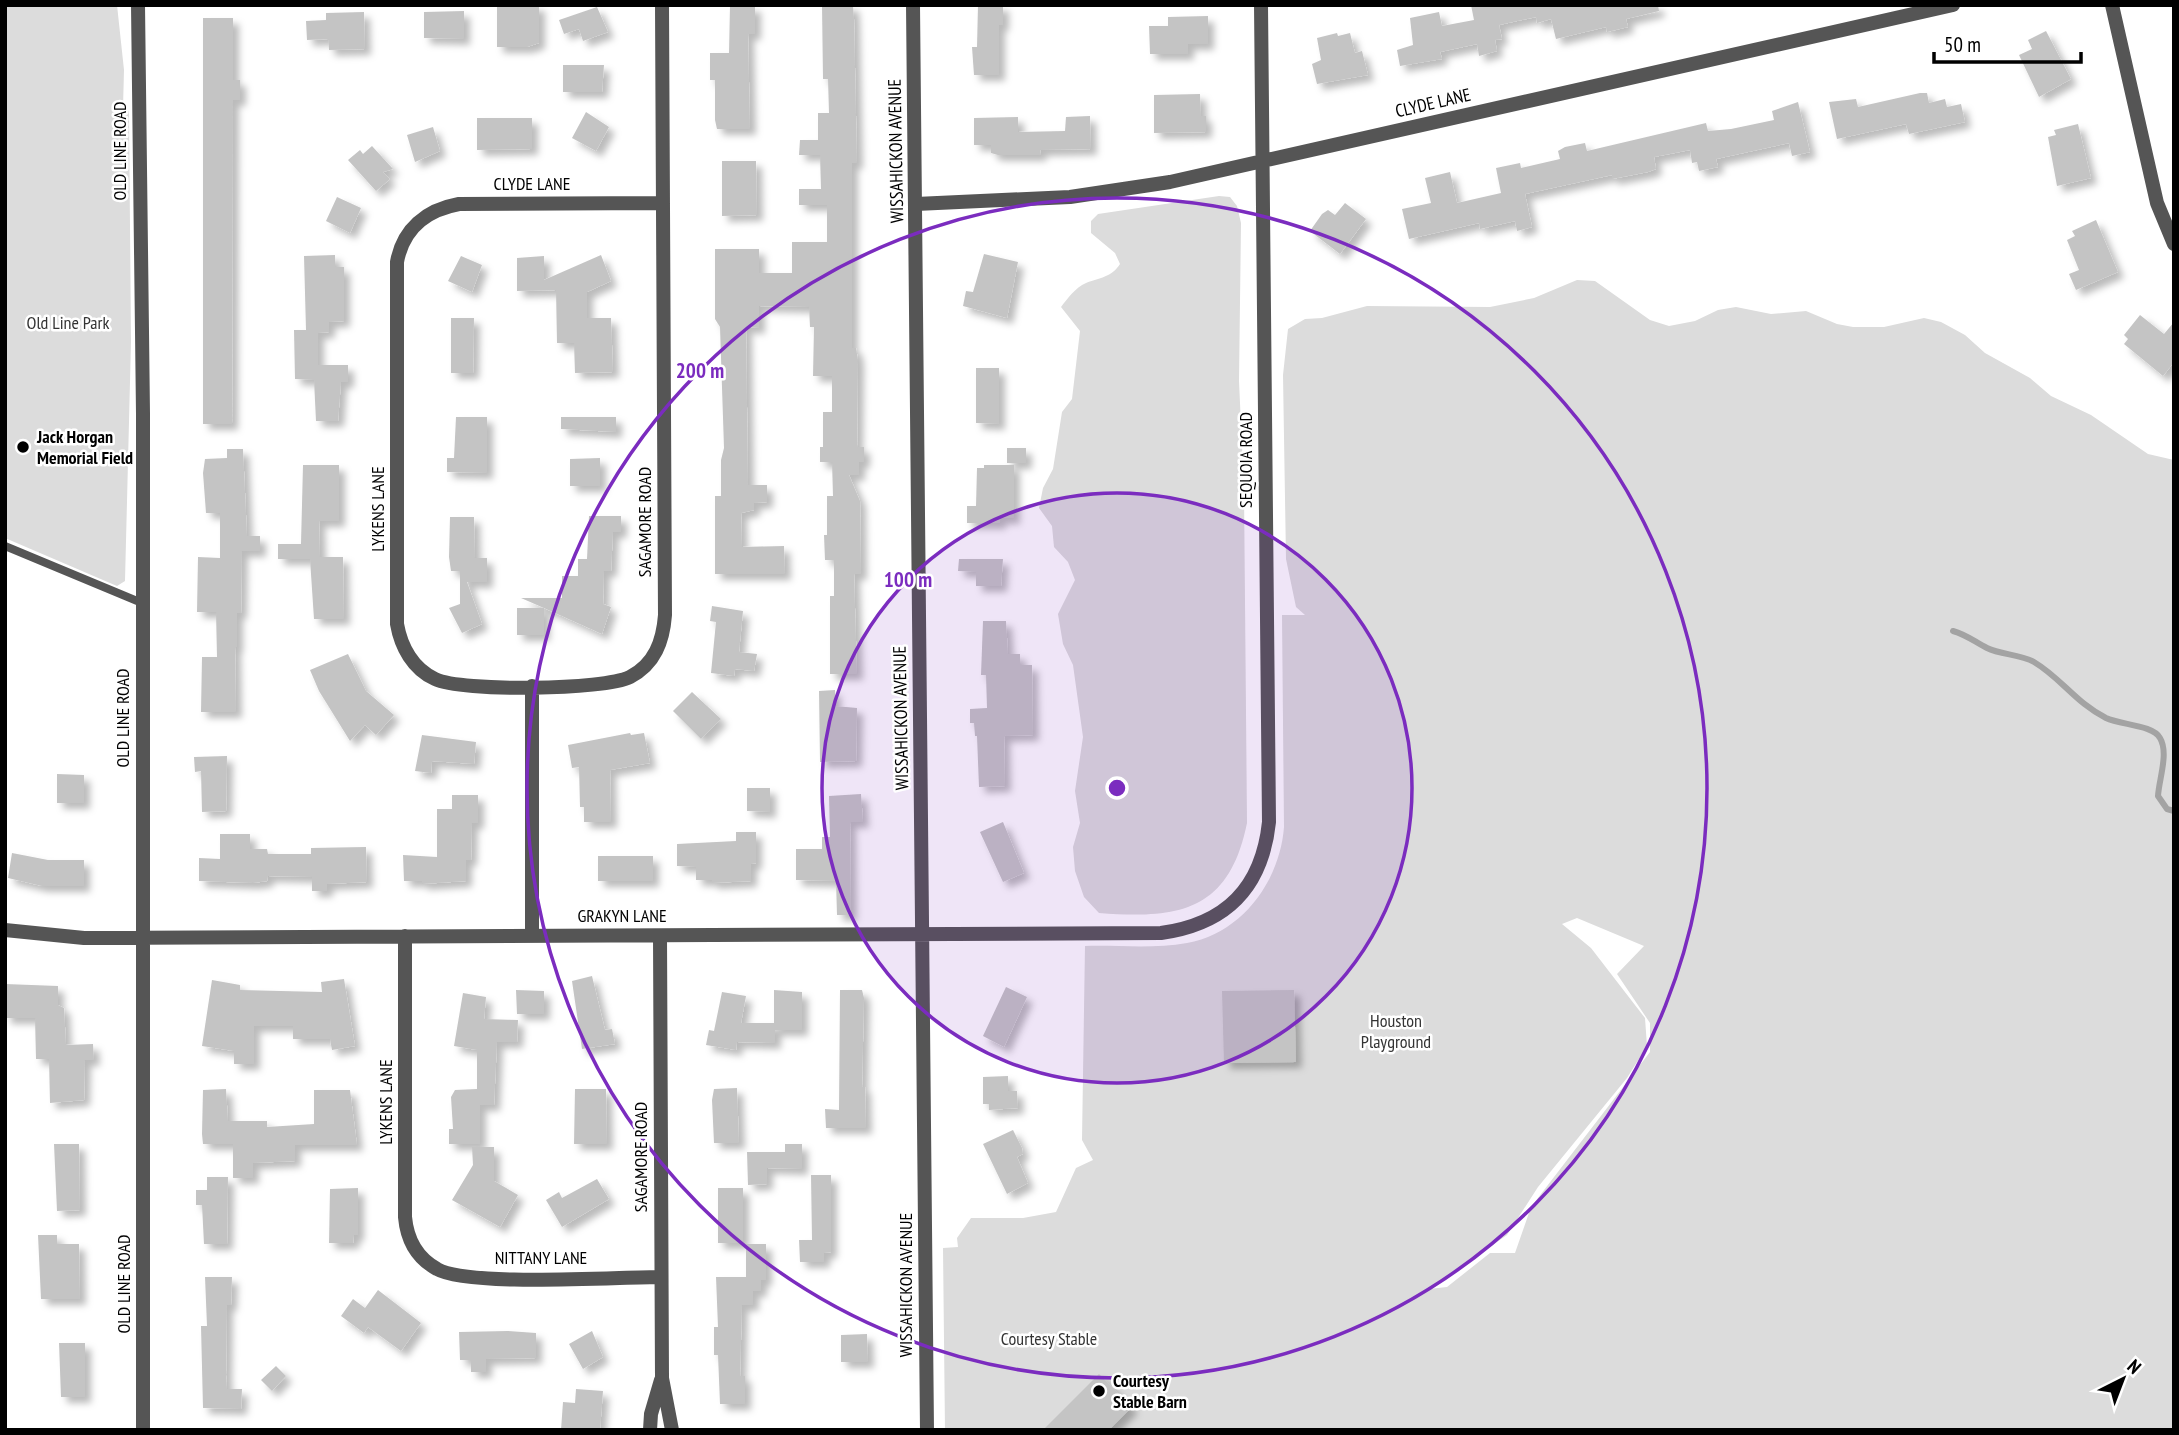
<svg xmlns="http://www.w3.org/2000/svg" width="2179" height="1435" font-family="'PT Sans Narrow',sans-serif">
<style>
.green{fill:#dcdcdc;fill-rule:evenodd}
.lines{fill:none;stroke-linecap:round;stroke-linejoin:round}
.stream{stroke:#a3a3a3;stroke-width:6}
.building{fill:#c4c4c4;filter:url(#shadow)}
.service{stroke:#555;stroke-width:8}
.minor{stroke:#555;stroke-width:14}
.ring{fill:none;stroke:#7b2cbf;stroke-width:3.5}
.poi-dot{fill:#000;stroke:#fff;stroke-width:2.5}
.labels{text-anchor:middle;stroke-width:5;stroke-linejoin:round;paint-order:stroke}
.street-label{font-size:18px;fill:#000;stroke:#fff}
.park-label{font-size:18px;fill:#333;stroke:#fff}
.poi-label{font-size:18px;font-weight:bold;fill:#000;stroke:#fff;text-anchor:start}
.centre{fill:#7b2cbf;stroke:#fff;stroke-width:3.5}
.ring-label{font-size:21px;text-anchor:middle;font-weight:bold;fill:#7b2cbf;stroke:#fff;stroke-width:5;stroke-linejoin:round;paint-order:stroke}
</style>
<defs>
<filter id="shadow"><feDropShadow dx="6" dy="6" stdDeviation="3.5" flood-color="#0004"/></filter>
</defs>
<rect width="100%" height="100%" fill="#fff"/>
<path class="green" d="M5,5H117L124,70L123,108L129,111L131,342L125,581L117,586L5,538Z
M1219,196L1230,197L1237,206L1241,223L1239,381L1244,491L1247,823C1229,912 1178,919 1099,913L1084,897L1075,871L1073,847L1080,823L1075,791L1083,737L1073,665L1063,644L1058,614L1075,580L1068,562L1054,547L1052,526L1039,508L1043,488L1053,469L1062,412L1072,399L1080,331L1061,307C1068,298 1075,288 1086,283C1099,278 1112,277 1120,264L1115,253L1091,233V221L1098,214Z
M1577,280L1595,281L1650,320L1669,326L1695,321L1718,310L1736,307L1771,314L1806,311L1837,324L1853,327H1884L1924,318L1941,322L1965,335L1985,353L2030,378L2051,396L2091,415L2148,454L2174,460V1430H945L943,1248L958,1247L957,1238L971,1218H1023L1056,1212L1076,1168L1093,1160L1082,1140L1085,946C1118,945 1154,949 1187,943C1243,933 1280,880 1284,827L1282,615H1305L1296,607L1286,559L1283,375L1288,329L1305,319L1322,318L1367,306L1490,307L1534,298ZM1577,918L1644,946L1617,974L1650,1023V1052L1531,1207L1515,1253H1490L1447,1287L1429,1289L1507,1235L1538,1187L1627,1078L1647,1046L1645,1018L1591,948L1562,924Z"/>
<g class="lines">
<path class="stream" d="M1953,631C1967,635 1975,642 1987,648C2001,655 2020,654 2034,662C2061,678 2076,703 2106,718C2121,725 2153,725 2160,738C2169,753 2159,779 2158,796L2167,809L2174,811"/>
</g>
<path class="building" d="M497,5H539V43L527,47H497Z
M822,5H853L854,19L857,163H852V348H856L858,360L857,447H864V462H859V475H849L860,501L861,574H854L857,674H830V596H834V560H825L824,535H827V496H833L832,462H820V447H823V412H832V376H813L814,327H810L809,307L759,306V328L746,327L748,485H767V502L754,503V510L741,513L742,547L784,546L785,574H715V496H721V460L724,448L720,327L715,319V249H759V273H792V242H827V205H799V189H821L820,155H799L800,140H818V113H829L828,79H823Z
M978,5H1003V25H999V75H974L972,47H977Z
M1471,5H1658L1659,11L1626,19L1628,27L1607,32L1606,27L1556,39L1551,19L1537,23L1536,17L1499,25L1502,39L1495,40L1497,51L1479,56L1477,44L1440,52L1442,59L1400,66L1397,50L1413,45L1410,18L1439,12L1442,26L1474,20Z
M730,6H755V34H748L750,129H717L715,120V80H710V53H729Z
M597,7L608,32L583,41L579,29L564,34L559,20Z
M464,11V39L424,38V12Z
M364,12L365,49L329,50L328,39L307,40L306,21L326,20V13Z
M1208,16V44H1188V54H1150L1149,26H1168V17Z
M203,18H233V80H240V100H233L232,424H203Z
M2046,31L2071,79L2039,97L2019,55L2032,49L2028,40Z
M1337,33L1338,36L1350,33L1355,53L1362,51L1368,75L1317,84L1312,64L1321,60L1317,38Z
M563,65H604L602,92H563Z
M1920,93H1927L1929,103L1945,99L1947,107L1961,104L1965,122L1909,134L1906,124L1837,139L1829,102L1856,99L1858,107Z
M1200,94L1201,116H1206V132L1154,133V95Z
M1798,102L1810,152L1792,156L1789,143L1716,159L1718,167L1699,171L1697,162L1692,163L1690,150L1654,157L1656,169L1648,172L1612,179V175L1525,194L1532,227L1517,231L1515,221L1480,229L1479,223L1409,239L1402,209L1431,203L1425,178L1450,172L1457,203L1501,193L1496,168L1520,163L1521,168L1560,159L1558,151L1565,147L1585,143L1587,151L1706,123L1708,131L1731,129L1774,120L1772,111Z
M586,112L609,127L596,151L572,138Z
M1090,116L1091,149L1040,150L1041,155H998L991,153V145H974V118L1018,117V132L1065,131L1066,117Z
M477,118H532V149L477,150Z
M2078,124L2091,178L2057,186L2048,137L2056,135L2054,130Z
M433,127L440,151L415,162L407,135Z
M372,146L393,169L383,172L390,179L376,191L348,160L360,150L363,154Z
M722,161H756L757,215L722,216Z
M337,197L361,208L350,233L326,221Z
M1345,203L1366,219L1340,254L1310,231L1322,214L1328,210L1335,215Z
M2096,220L2118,272L2076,290L2069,274L2079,270L2067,240L2075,236L2072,231Z
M984,254L1018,262L1007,318L963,306L966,291L973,292Z
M335,255V267H344V321L329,322V332L318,333V365H348V382H341L338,421H316L314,380L295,379L294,330H306L304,256Z
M601,255L611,281L587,292V318H611L613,372L575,373L574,343H557L556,290L517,291V258L544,256V280Z
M461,256L482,265L472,292L448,281Z
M2140,315L2164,334L2174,322V362L2163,376L2124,344L2128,339L2124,335Z
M451,318H474L473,373H451Z
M976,368H999V424L976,423Z
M456,417H487V473L447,472V458H454Z
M561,417H616V432L561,429Z
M1007,448H1026V463H1007Z
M227,449H243L247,536H260V551H242L241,613H237V647H235L236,712H201L202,657H217L216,612H197L198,557L220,558V513H206L203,473L205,459L227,458Z
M600,458V486H570V459Z
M303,465H339V521H319L320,557H343L344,619H314L310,559H278V544H301Z
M984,465H1014V518H1000V523H967V506H976L977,468H984Z
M589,516H621V532H613L611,571H604L603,604L611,607L602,634L544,608V635H517V608H544L521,598H562V576H578V559H587Z
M450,517H474L475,558H487V582H467L482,624L462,633L449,608L460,604V571H451L449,557Z
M959,559H1003L1001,586H976V572L958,571Z
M712,606L743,611L739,652L757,654L754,671L735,669L734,676L711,673L716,622L710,621Z
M983,621H1006L1008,654H1020V665H1032L1033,735L1004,736L1005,786L979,787L977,736H975L974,723H970V709L987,708L986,675H981Z
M348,654L366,691L394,715L376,735L365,725L350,741L319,691L310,670Z
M835,690V706L857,708L856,761L820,762L819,691Z
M692,692L721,719L701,739L673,711Z
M630,733L631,735L644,733L650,763L610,770L611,822H584V807H580L579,767L572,768L568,745Z
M422,735L476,742L474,764L432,761L431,773L415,771Z
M227,756L226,811L202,812L201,771L195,772L194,757Z
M57,774L84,775V803H57Z
M747,788H770V812L747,811Z
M861,794L863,822H850L851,915H837L836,881L796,880V849H822V837H830L829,796Z
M452,795H478V823H472L471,860H466V881L422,884V881H404L403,855L437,857V809H452Z
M1003,822L1024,873L1003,882L980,832Z
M736,832H756V863L751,864V881L712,883V880H696V867L677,866V844L736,841Z
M220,834H250V849H267L268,854H311V848L366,847L367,882L327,884V891H312V877L268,876L267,881L253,883L199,881V858L220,859Z
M12,853L48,860H84V886H42L8,878Z
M598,856H653V881H598Z
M592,976L605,1030L612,1029L615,1044L582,1049L572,981Z
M344,979L355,1046L332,1050L330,1039H293V1026H254V1064H234V1051L202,1046L212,980L240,985V990L322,992L321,982Z
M5,984L58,986V1005L64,1008L66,1045L93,1044L94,1060H85L84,1100L50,1103L49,1059H36L35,1018H5Z
M1006,987L1027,997L1004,1047L983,1036Z
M516,990L544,991V1014H517Z
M774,990L802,992V1030H775V1043L737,1042L736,1050L706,1045L709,1030L714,1031L722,992L746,996L741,1023H774Z
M840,990H862L864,998L862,1087H865L866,1128H826L825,1109L839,1110Z
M1294,990L1296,1062L1224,1063L1222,991Z
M463,993L486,997L484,1019L518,1020L517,1042H497L494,1105H480V1144H449V1129H453L451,1097L455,1090L477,1089V1050L454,1046Z
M1008,1076V1091H1017L1018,1108L989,1110V1104H983V1077Z
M737,1088L739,1143H714L712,1100L714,1089Z
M226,1089L228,1121H267V1127L314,1124V1090H350L357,1145H295V1161L253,1163V1178H233V1144H203L202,1134L203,1090Z
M575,1089H606L607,1144H574Z
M1013,1130L1022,1148L1023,1154L1017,1157L1028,1183L1007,1194L983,1144Z
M54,1144H79L80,1210L57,1211Z
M785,1144H802V1169L767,1168V1184L748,1185L747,1152H785Z
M472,1147H494V1181L518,1195L500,1227L452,1200L473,1165Z
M811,1175H831V1252L824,1253V1262H800L799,1240H812Z
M207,1177H228L227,1244H204L202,1205H196V1190H207Z
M597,1179L609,1199L562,1227L546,1200L559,1192L562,1198Z
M358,1188V1235H354L353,1243H329L330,1189Z
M718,1188H743V1243H718Z
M38,1235H57V1244H79L80,1299H41Z
M746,1244H766V1280H761V1291H753V1305H742L740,1376H745V1404H720L718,1355H714V1327H718L716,1277H746Z
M205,1277H232L231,1305H227L226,1375L227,1389H242L241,1409L203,1408L201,1326H207Z
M378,1290L421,1323L401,1351L368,1327L364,1333L341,1316L353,1299L365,1308Z
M508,1331L536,1333V1358L486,1359V1372H471V1360H460L459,1332Z
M592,1331L603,1357L583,1369L569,1344Z
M867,1334L868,1362H841V1335Z
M59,1343H85V1397H61Z
M276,1366L286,1376L272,1391L261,1380Z
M1099,1374L1132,1407L1109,1430H1043Z
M576,1389L603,1391L600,1430H561L563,1402L575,1403Z"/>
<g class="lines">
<path class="service" d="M5,546L142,603"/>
<path class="minor" d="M138,5L143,413V1430
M662,5L665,615C663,641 655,664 630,677C604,690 462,692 435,679C413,669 401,647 397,624V262C403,229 426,210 459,204L663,203
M913,5L927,1430
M2112,5L2157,203L2174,244
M916,204L1070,197L1170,182L1953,5
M532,686V935
M5,930L84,938L1161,933C1226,924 1262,888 1269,822L1261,5
M405,936V1217C407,1239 417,1258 437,1269C468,1287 616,1277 660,1277
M660,936L662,1378L672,1430
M650,1430L651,1414L661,1380"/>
</g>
<circle cx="1117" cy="788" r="295" fill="#7b2cbf" fill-opacity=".12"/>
<g class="ring">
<circle cx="1117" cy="788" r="295"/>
<circle cx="1117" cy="788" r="590"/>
</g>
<g class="poi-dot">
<circle cx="23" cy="447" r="7"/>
<circle cx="1099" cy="1391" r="7"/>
</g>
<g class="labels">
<g class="street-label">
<text transform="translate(1433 103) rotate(-13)" y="6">CLYDE LANE</text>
<text transform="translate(120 151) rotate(-90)" y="6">OLD LINE ROAD</text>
<text transform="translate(896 151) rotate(-91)" y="6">WISSAHICKON AVENUE</text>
<text x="532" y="190">CLYDE LANE</text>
<text transform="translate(1246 460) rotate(-90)" y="6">SEQUOIA ROAD</text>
<text transform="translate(378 509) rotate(-90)" y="6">LYKENS LANE</text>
<text transform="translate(645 522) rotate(-90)" y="6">SAGAMORE ROAD</text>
<text transform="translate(123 718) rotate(-90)" y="6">OLD LINE ROAD</text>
<text transform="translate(901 718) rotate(-91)" y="6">WISSAHICKON AVENUE</text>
<text x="622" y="922">GRAKYN LANE</text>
<text transform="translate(386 1102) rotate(-90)" y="6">LYKENS LANE</text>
<text transform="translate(641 1157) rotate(-90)" y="6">SAGAMORE ROAD</text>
<text x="541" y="1264">NITTANY LANE</text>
<text transform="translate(124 1284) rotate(-90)" y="6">OLD LINE ROAD</text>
<text transform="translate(906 1285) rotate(-90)" y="6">WISSAHICKON AVENUE</text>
</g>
<g class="park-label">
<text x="68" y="329">Old Line Park</text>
<text x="1396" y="1027">Houston<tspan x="1396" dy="21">Playground</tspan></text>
<text x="1049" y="1345">Courtesy Stable</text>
</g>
<g class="poi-label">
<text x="37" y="443">Jack Horgan<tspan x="37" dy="21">Memorial Field</tspan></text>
<text x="1113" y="1387">Courtesy<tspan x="1113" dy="21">Stable Barn</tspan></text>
</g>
</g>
<circle cx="1117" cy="788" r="10" class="centre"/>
<g class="ring-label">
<text x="700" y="378">200 m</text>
<text x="908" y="587">100 m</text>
</g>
<rect width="2179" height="1435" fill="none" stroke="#000000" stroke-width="14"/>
<g transform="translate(2123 1379) rotate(42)" stroke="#ffffff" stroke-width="5" paint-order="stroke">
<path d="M0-5L12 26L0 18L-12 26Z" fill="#000000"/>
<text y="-10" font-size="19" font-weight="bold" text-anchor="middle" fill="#000000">N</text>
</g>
<path d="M1934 52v10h147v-10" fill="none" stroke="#000000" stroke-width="3.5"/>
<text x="1944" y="52" font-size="21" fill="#000000" stroke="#ffffff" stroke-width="5" paint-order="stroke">50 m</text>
</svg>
